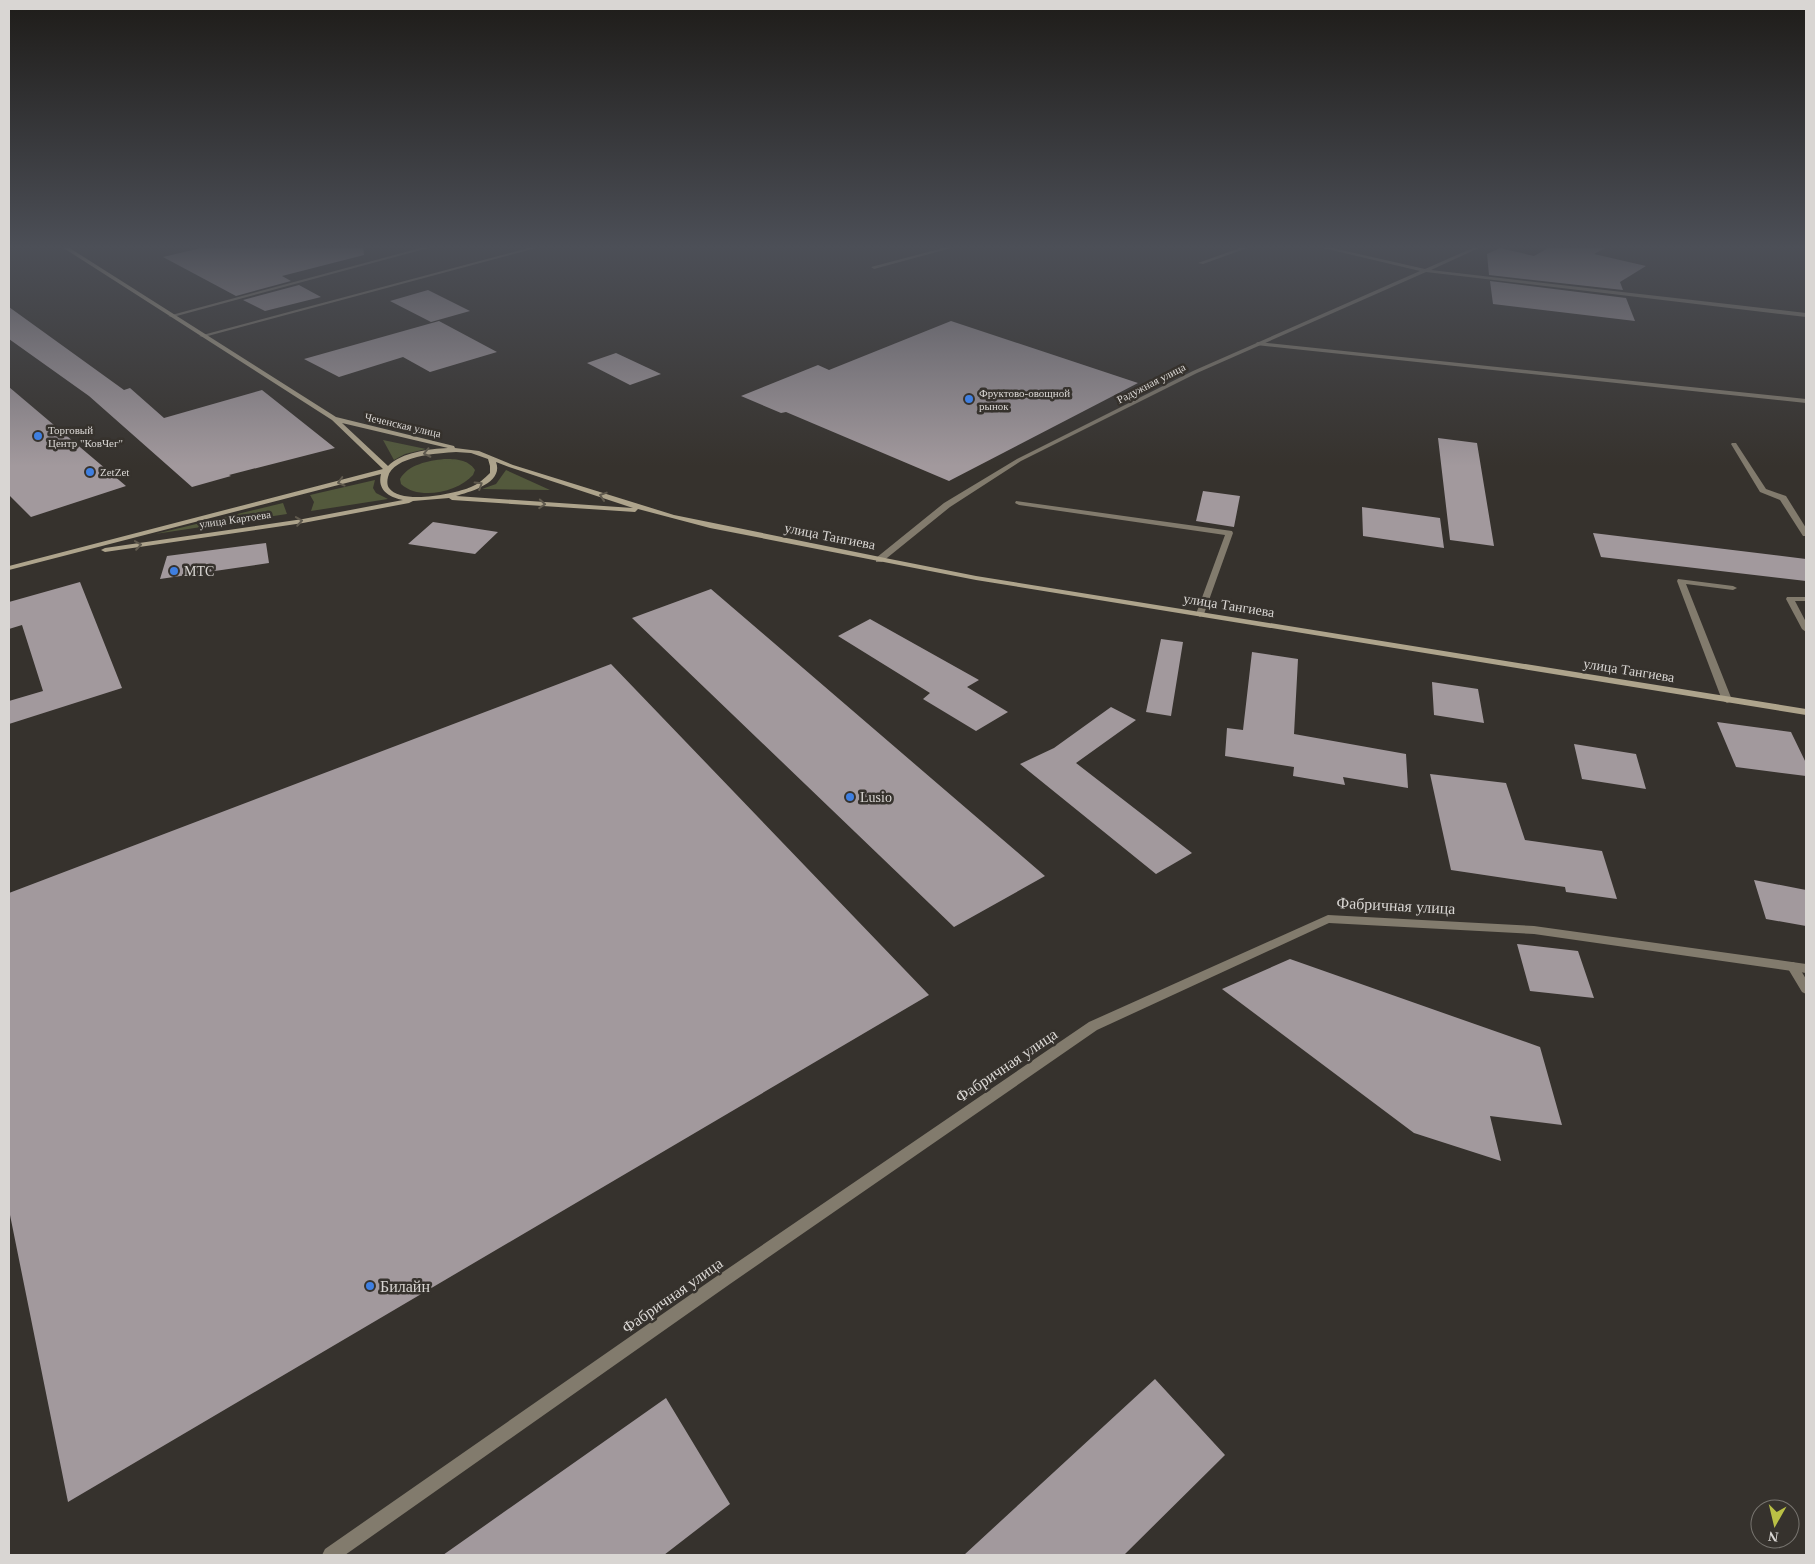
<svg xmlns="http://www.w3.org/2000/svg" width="1815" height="1564" font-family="'Times New Roman',serif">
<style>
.green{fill:#53593c}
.building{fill:#a2999d}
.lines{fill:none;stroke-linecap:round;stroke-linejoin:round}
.service{fill:#827b6d;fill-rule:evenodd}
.minor{fill:#827b6d;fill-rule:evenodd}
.secondary{fill:#aea48c;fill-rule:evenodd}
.oneway{stroke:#605a4e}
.shop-dot{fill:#3f7fe0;stroke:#36322d;stroke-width:2}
.labels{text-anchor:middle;stroke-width:5;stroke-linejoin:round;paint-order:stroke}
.far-street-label{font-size:11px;fill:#d9d6d3;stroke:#36322d}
.far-poi-label{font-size:11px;fill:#d9d6d3;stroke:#36322d;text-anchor:start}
.street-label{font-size:14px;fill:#d9d6d3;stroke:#36322d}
.poi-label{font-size:14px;fill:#d9d6d3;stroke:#36322d;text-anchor:start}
.near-street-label{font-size:16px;fill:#d9d6d3;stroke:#36322d}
.near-poi-label{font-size:16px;fill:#d9d6d3;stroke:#36322d;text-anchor:start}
</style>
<rect width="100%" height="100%" fill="#36322d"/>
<path class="green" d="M383,440L426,449L405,454L394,460Z
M444,459C455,459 468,459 475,470L473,475C458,492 419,501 401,484L400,479C409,464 428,461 444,459Z
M506,470L550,490L482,489L496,484Z
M375,480L373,488L376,493L388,499L311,511L314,502L310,495Z
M283,503L287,514L155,534Z"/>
<path class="building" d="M205,247H363L364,255L282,276L291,281L236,296L163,257Z
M1550,247H1607L1594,254L1646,266L1620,282L1623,290L1489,275L1487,254L1500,248L1534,256Z
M1490,281L1626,298L1635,321L1493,304Z
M299,285L321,297L265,311L243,300Z
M428,290L470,311L431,322L390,301Z
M9,307L124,390L130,388L164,418L262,390L335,448L229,475L231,476L192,487L89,396L9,339Z
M439,321L497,352L430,372L403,357L339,377L304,359Z
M951,321L1138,383L949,481L786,412L781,413L741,396L818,365L829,370Z
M616,353L661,374L630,385L587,363Z
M9,387L126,486L31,517L9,495Z
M1438,438L1477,443L1494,546L1450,540Z
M1203,491L1240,496L1234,527L1196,521Z
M1362,507L1440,518L1444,548L1363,536Z
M433,522L498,532L475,554L408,544Z
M1593,533L1806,559V581L1601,557Z
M266,543L269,563L160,579L167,556Z
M80,582L122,688L9,724V701L43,691L22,625L9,629V602Z
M711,589L1045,876L954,927L632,618Z
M870,619L979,680L967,687L1008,712L976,731L923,699L930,693L838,636Z
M1161,639L1183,642L1171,716L1146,712Z
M1252,652L1298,659L1294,734L1406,754L1408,788L1343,777L1345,785L1293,776L1294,767L1225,756L1227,728L1243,730Z
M611,664L929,995L68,1502L9,1210V893Z
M1432,682L1478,689L1484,723L1434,715Z
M1111,707L1136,720L1076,763L1192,853L1156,874L1020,764L1054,748Z
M1717,722L1791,732L1806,763V776L1736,767Z
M1574,744L1636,754L1646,789L1582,779Z
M1430,774L1506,783L1525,840L1602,851L1617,899L1566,892L1565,887L1451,870Z
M1754,880L1806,890V926L1766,919Z
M1517,944L1578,951L1594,998L1530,991Z
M1290,959L1540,1047L1562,1125L1490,1116L1501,1161L1414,1133L1222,989Z
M1155,1379L1225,1455L1124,1555H964Z
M666,1398L730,1504L664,1555H443Z"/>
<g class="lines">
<path class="service" d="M424,247H432L173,317L168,316Z
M1243,247H1250L1203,264L1198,263Z
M1258,342L1806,399V403L1256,345V343Z
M1732,443H1736L1766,489L1786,496L1806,528V536H1803L1780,500L1760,492L1731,444Z
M1016,501L1232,531L1233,533L1204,614L1200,617L1196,614L1225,535L1019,505L1015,503Z
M1678,579L1733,586L1737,588L1733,590L1686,584L1732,700L1730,702L1727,703L1722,700L1677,581Z
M1787,597H1806V601H1795L1806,622V632L1802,629L1786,599Z
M1793,962L1797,964L1806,979V994L1802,992L1787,967L1789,964Z"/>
<path class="minor" d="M532,247H540L204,337L199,336Z
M947,247H955L874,269L871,267Z
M1319,247H1328L1425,269L1475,247H1481L1431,270L1806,313V317L1426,272L1197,373L1021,461L950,507L882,562H876V558L944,503L1017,459L1193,371L1420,271Z
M1328,915L1534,926L1806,964V973L1534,934L1329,923L1097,1030L730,1284L345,1555H322L325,1549L720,1274L1089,1022Z"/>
<path class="secondary" d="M62,247H68L336,417L454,446L455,448L479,451L513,465L674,515L890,559L976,576L1806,709V715L976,580L710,528L638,509L635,512L452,500L449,498L413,501L409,503L303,523L105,552L101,550L105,548L303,519L403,500C389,497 377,490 381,474L9,570V566L383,469L332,420ZM342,423L448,448C429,449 402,452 388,466ZM456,452L471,453L488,459L490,466V473C484,479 478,484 471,487C455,494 401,505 389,488C387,485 387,481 388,477C393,456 438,453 456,452ZM496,462L509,467L633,508L456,496C470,492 504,483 496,462Z"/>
</g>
<defs><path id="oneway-chevron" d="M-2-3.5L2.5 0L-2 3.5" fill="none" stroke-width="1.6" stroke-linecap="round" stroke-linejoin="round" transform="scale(1.25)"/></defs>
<g class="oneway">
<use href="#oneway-chevron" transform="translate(427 453) rotate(168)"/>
<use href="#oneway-chevron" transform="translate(341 482) rotate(165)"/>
<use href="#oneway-chevron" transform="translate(479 485) rotate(-32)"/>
<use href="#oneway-chevron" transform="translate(603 496) rotate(-162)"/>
<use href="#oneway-chevron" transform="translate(542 504) rotate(4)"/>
<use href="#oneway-chevron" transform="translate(299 521) rotate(-9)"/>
<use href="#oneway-chevron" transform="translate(138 545) rotate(-8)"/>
</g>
<linearGradient id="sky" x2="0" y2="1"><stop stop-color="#1e1c19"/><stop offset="0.53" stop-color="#4c4f57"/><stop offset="1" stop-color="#4c4f57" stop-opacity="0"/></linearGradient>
<rect width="1815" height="466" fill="url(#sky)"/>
<g class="shop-dot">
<circle cx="969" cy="399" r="5"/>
<circle cx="38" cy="436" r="5"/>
<circle cx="90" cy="472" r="5"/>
<circle cx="174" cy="571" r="5"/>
<circle cx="850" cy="797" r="5"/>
<circle cx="370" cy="1286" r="5"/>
</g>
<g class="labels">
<g class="far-street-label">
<text transform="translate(1151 383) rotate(-27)" y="4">Радужная улица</text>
<text transform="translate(403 425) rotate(13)" y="4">Чеченская улица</text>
<text transform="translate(235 519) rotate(-8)" y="4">улица Картоева</text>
</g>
<g class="far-poi-label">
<text x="979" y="397">Фруктово-овощной<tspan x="979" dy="13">рынок</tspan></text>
<text x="48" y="434">Торговый<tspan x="48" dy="13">Центр "КовЧег"</tspan></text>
<text x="100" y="476">ZetZet</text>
</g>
<g class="street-label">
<text transform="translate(830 536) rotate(11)" y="5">улица Тангиева</text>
<text transform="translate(1229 605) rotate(9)" y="5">улица Тангиева</text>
<text transform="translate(1629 670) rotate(9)" y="5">улица Тангиева</text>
</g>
<g class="poi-label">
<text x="184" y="576">МТС</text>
<text x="860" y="802">Lusio</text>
</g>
<g class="near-street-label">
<text transform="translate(1396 905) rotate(3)" y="6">Фабричная улица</text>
<text transform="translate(1006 1065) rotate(-34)" y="6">Фабричная улица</text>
<text transform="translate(672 1295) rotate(-35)" y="6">Фабричная улица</text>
</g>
<g class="near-poi-label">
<text x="380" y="1292">Билайн</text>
</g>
</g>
<rect width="1815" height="1564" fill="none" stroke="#d9d6d3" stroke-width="20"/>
<g transform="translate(1775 1524) rotate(188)"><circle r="24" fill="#36322d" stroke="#77746f"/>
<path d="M0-4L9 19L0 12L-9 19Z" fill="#bac045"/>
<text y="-8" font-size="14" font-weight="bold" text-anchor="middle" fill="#d9d6d3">N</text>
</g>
</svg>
